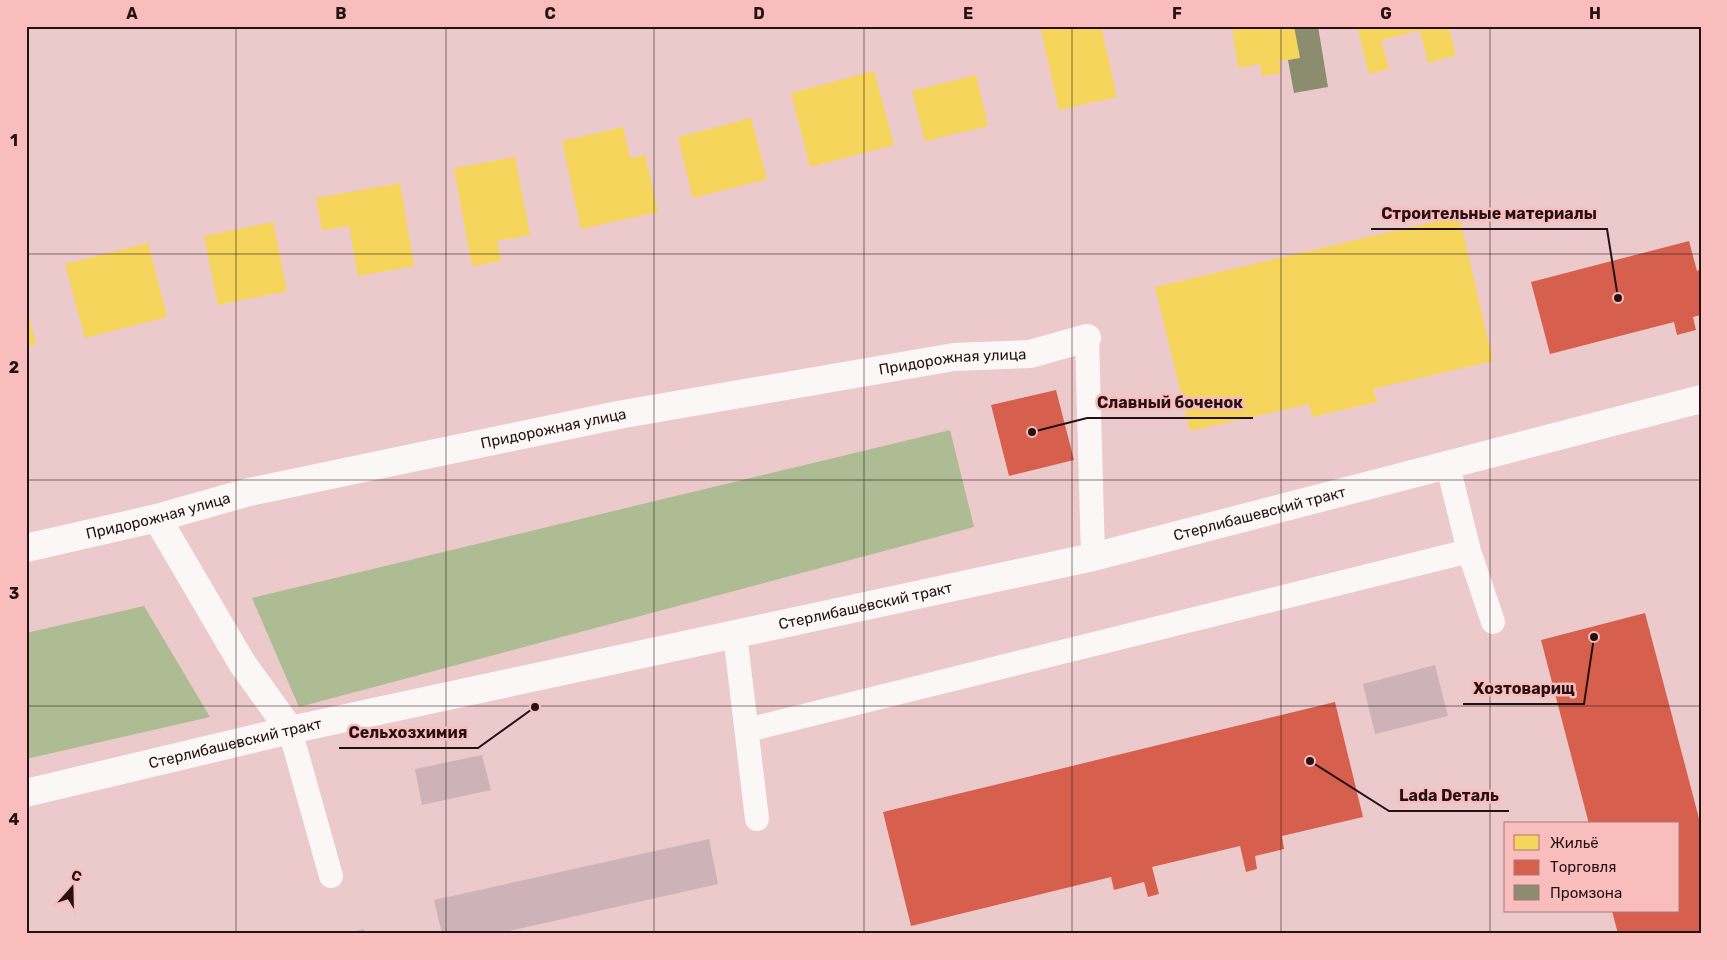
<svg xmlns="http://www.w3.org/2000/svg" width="1727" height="960" font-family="Rubik,sans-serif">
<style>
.green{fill:#adbc93}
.homes{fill:#f6d55c}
.shops{fill:#d6604d}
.industry{fill:#8c8c6e}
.building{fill:#cdb3b7}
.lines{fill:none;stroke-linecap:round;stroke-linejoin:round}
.service{stroke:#fcf7f7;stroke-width:24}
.minor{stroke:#fcf7f7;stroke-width:28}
.primary{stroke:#fcf7f7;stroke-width:28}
.grid{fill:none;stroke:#271213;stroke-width:1;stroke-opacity:0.55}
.labels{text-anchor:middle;stroke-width:5;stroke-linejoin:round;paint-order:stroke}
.street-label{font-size:15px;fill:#271213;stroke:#f9bdbe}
.leader{fill:none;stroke:#271213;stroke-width:2}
.callout-dot{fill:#271213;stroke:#f9bdbe;stroke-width:2}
.callout-label{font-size:16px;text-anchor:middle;font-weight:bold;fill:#271213;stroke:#f9bdbe;stroke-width:5;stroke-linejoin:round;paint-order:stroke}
.neatline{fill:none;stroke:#271213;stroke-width:2}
.grid-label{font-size:16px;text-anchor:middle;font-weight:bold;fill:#271213}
</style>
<rect width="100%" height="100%" fill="#eccacb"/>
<path class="green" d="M950,430L974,527L299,707L252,598Z
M144,606L210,717L26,759V633Z"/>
<path class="homes" d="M1040,26H1101L1117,97L1059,110Z
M1232,26H1295L1300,58L1279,61L1281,73L1262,76L1260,64L1238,68Z
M1357,26H1448L1456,55L1428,63L1420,30L1381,40L1389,69L1369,74Z
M874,71L894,145L810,167L791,93Z
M976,75L988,126L925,141L912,91Z
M751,118L767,179L693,198L678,137Z
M623,127L630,158L645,155L658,212L581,229L562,141Z
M515,157L530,235L497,241L501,261L472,266L454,168Z
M400,183L414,266L358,276L349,226L322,230L316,198Z
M1459,216L1493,361L1373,389L1377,402L1312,417L1309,404L1190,431L1155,287Z
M273,222L287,291L218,305L204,236Z
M148,243L167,317L85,338L65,264Z
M27,309L36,344L26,347V310Z"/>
<path class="shops" d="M1689,241L1697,271L1701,269V315L1693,317L1696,330L1677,335L1674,322L1550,354L1531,282Z
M1056,390L1074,460L1009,476L991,405Z
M1645,613L1701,826V934H1618L1612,911H1678V824H1589L1541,640Z
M1335,702L1363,817L1282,836L1284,849L1255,856L1257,869L1246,872L1240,846L1152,867L1159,894L1148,897L1144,882L1114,890L1111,877L911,926L883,812Z"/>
<path class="industry" d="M1294,26H1318L1328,87L1294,93L1288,60L1300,58Z"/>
<path class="building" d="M1435,665L1448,716L1375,734L1363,684Z
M482,755L491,790L422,805L415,769Z
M709,839L718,884L496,934H442L434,900Z
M364,929L366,934H346V933Z"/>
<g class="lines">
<path class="service" d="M1087,338L1093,557
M1448,466L1469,551L1493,622
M735,634L757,819
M290,730L331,876
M747,730L1469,551"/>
<g class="minor">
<path d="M157,518L242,663L290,730"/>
<path id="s1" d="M26,548L157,518L249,492L618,415L954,357L1030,354L1087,338"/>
</g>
<path class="primary" id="s2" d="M26,793L290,730L1093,557L1701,399"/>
</g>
<path class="grid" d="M236,26V934M446,26V934M654,26V934M864,26V934M1072,26V934M1281,26V934M1490,26V934M26,254H1701M26,480H1701M26,706H1701"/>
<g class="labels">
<g class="street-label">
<text dy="5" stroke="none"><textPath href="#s1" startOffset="946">Придорожная улица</textPath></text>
<text dy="5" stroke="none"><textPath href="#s1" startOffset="541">Придорожная улица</textPath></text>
<text dy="5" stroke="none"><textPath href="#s2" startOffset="1265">Стерлибашевский тракт</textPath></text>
<text dy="5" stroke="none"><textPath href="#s1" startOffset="136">Придорожная улица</textPath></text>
<text dy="5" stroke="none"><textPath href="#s2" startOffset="860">Стерлибашевский тракт</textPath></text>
<text dy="5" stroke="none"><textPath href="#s2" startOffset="215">Стерлибашевский тракт</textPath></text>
</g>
</g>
<path class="leader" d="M1618 298L1607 229H1371M1032 432L1087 418H1253M1594 637L1584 704H1463M535 707L478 748H339M1310 761L1389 811H1509"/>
<g class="callout-dot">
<circle cx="1618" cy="298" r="5"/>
<circle cx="1032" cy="432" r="5"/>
<circle cx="1594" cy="637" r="5"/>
<circle cx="535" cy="707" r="5"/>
<circle cx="1310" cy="761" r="5"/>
</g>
<g class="callout-label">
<text x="1489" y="219">Строительные материалы</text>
<text x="1170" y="408">Славный боченок</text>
<text x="1524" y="694">Хозтоварищ</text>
<text x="408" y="738">Сельхозхимия</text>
<text x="1449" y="801">Lada Dеталь</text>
</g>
<rect width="1727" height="960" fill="none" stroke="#f9bdbe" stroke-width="55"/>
<rect x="1504" y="822" width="175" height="90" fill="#f9bdbe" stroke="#a5797a"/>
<rect x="1514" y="835" width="25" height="15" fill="#f6d55c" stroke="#a5797a"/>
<text x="1550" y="848" font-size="15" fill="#271213">Жильё</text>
<rect x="1514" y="860" width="25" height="15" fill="#d6604d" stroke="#a5797a"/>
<text x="1550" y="872" font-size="15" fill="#271213">Торговля</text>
<rect x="1514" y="885" width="25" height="15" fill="#8c8c6e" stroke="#a5797a"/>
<text x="1550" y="898" font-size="15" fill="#271213">Промзона</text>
<g transform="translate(72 888) rotate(20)" stroke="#f9bdbe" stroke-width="4" paint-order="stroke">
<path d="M0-4L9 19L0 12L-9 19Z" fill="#271213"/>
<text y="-8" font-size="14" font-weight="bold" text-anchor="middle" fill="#271213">С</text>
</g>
<rect x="28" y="28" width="1672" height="904" class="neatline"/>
<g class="grid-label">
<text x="132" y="19">A</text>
<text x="341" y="19">B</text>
<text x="550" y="19">C</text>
<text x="759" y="19">D</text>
<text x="968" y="19">E</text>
<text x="1177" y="19">F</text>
<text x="1386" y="19">G</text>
<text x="1595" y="19">H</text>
<text x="14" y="146">1</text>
<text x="14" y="373">2</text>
<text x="14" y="599">3</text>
<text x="14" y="825">4</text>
</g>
</svg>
